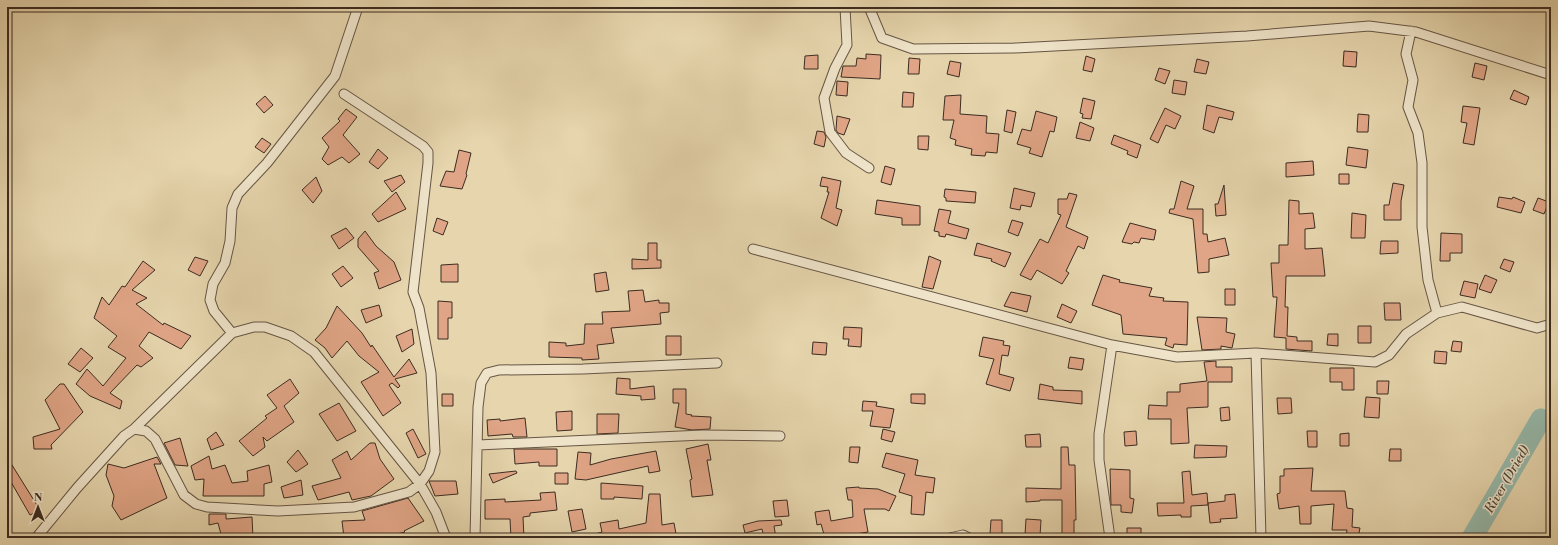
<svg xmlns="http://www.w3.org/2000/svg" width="1558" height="545" font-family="'Libre Bodoni',serif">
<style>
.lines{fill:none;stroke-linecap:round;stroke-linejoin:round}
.river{stroke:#96b9aa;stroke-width:21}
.building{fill:#e0a586;stroke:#3c2c21}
.street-casing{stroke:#665644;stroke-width:11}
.street{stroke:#efe4ca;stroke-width:9}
.labels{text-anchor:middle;stroke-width:3;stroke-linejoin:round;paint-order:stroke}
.water-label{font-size:13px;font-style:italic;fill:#4e483c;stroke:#efe4ca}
</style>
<rect width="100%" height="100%" fill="#e6d5ad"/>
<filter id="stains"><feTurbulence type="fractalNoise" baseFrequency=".005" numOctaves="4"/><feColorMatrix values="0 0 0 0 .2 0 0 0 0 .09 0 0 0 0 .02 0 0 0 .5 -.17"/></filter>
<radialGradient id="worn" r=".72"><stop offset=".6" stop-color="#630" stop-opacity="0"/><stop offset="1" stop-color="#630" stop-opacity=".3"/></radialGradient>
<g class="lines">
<path class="river" d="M1472,538L1541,419"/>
</g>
<path class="building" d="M1344,51L1357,52L1356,67L1343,66Z
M866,54L881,55L880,79L841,77L843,66H856L857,58L866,59Z
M818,55V69H804L805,56Z
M1086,56L1095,59L1092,72L1083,70Z
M909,58L920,59L919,74H908Z
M1197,59L1209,62L1206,74L1194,72Z
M950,61L961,63L959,77L947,74Z
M1475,63L1487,66L1484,80L1472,77Z
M1159,68L1170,71L1165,84L1155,80Z
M1174,80L1187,82L1185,95L1172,93Z
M837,81L848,82L847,96L836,95Z
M1514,90L1529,97L1526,105L1510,99Z
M903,92L914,93L913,107H902Z
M961,95L960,114L987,116L986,133L999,134L997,153L986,152L985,156L971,155L972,149L955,145L956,140L950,138L954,120H943L945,96Z
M265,96L273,105L264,113L256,104Z
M1083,98L1095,101L1091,119L1082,118L1083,114L1080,113Z
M1207,105L1234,112L1232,120L1219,117L1214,133L1203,129Z
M1463,106L1480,108L1474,145L1463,143L1467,123L1461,122Z
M1165,108L1181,116L1175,129L1166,125L1158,143L1150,139Z
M346,109L357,117L343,135L360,154L349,163L342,157L328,165L322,159L329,147L322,138L340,121L338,119Z
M1007,110L1016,112L1012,133L1004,131Z
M1036,111L1057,117L1054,132L1050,131L1042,157L1029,153L1031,148L1017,144L1022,129L1031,131Z
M1358,114L1369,115L1368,132H1357Z
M837,116L850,119L844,135L838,133L836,130Z
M1080,122L1094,128L1090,141L1076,138Z
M817,131L824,132L826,137L824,147L814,144Z
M1114,135L1141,145L1137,158L1127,154L1128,151L1111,144Z
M918,136H929L928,150L918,149Z
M262,138L271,144L264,153L255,147Z
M1348,147L1368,150L1366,168L1346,165Z
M378,149L388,158L378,169L369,162Z
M459,150L471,153L466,174L467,175L462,189L440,186L446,171L454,172Z
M1313,161L1314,175L1286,177V163Z
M885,166L895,169L891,185L881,182Z
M1339,174H1349V184H1339Z
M401,175L405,182L392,192L384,181Z
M316,177L322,191L313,203L302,190Z
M822,177L841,181L836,208L842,210L837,226L821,218L829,192H827L828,187L820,186Z
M1181,181L1194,186L1187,209H1203V234H1207L1208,242L1225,238L1229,255L1209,259V272L1198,273L1193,219L1169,213L1170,209H1174Z
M1393,183L1404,185L1401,201V220H1384V205H1389Z
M1224,185L1226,215L1216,216L1215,204H1218Z
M1014,188L1035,193L1031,207L1021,205L1020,210L1010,208Z
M945,189L976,192L975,203L946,201V198L944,197Z
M396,192L406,209L378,222L372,214Z
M1069,193L1077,195L1066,227L1088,237L1084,249L1078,246L1066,271L1069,273L1062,284L1037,270L1031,280L1020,275L1040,239L1048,243L1061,215L1058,214V199H1067Z
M1499,197L1512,199L1513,197L1525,202L1521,213L1497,207Z
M1538,198L1549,202L1544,214L1533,210Z
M877,200L920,206V225H902V218L875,214Z
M1289,200L1299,201V214L1313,213L1315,228L1305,229V249L1322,248L1325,276H1286L1285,307H1288L1287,336L1297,337V341H1312V351L1286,349V338L1274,337L1277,297H1273L1271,263H1279V245H1288Z
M939,209L951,211L948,223L969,229L966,239L946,234L945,237L939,236V232L934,231Z
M1352,213L1366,215L1365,238H1351Z
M437,218L448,222L443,235L433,231Z
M1012,220L1023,223L1018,236L1008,232Z
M1130,223L1156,230L1154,240L1141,238L1139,243L1134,242L1132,244L1122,242Z
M346,228L354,238L339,249L331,236Z
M365,231L376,246L394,262L401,280L379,289L374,273L379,271L358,247V239Z
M1441,233L1462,234V253H1450V261H1440Z
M1381,241H1398V253L1380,254Z
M648,243H657V260H661V268L632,269V259L648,260Z
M977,243L1011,253L1005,267L991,261L992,259L974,255Z
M929,256L941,261L933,289L922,287Z
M195,257L208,261L200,276L188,270Z
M1504,259L1514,262L1510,272L1500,268Z
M143,261L155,270L132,290L147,298L136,304L163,325L164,323L191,336L181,349L149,332L139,346L153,358L141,367L137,365L110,393L122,401L120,409L90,396L76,384L87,369L103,386L126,358L108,347L117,336L94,318L102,297L109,305L122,286L125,287Z
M458,264V282H441V265Z
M343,266L353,278L341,287L332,274Z
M606,272L609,290L596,292L594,274Z
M1103,275L1120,280L1119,282L1152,288L1149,296L1164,298L1163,301L1188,302L1187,345L1174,344L1173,348L1165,345L1167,338L1123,334L1121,315L1092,305Z
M1485,275L1497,280L1491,293L1479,289Z
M1464,281L1478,284L1475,298L1460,295Z
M1225,289H1235V305H1225Z
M643,290L645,302L659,300V303H669V312L660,313L661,324L611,328L614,343L597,345L599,359L582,360V358L549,357V342L566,343V346L584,344L585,324H603L602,312L630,311L628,291Z
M1011,292L1031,296L1027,312L1004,306Z
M438,301L452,302V318H448V339H438Z
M1384,303H1400L1401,320H1385Z
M1062,304L1077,311L1071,323L1057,317Z
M379,305L382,316L366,323L361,310Z
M337,306L362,333L371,347L372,345L394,377L409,359L417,373L395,379L400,386L398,388L392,383L389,385L401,403L383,416L361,382L379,372L359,356L347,341L332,358L325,348L315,340L326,328Z
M1197,317L1227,318L1226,332L1235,334L1232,348L1221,346V349L1202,350Z
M1358,326H1371V343H1358Z
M844,327L862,328L861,347L848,346L849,339H843Z
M412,329L414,344L402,352L396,336Z
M1328,334H1338V346L1327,345Z
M666,336H681V355H666Z
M983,337L1004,341L1003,345L1010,346L1008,356L1002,355L999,374L1014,378L1010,391L986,384L994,359L979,356Z
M1453,341L1462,342L1461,352L1451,351Z
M813,342L827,343L826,355L812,354Z
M81,348L93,358L80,372L68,364Z
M1435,351L1447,352L1446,364L1434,363Z
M1070,357L1084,359L1082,370L1068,368Z
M1216,361V367H1232V382H1208V407L1187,408L1189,443L1171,444V419H1148L1149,405L1167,406V392H1180V384L1207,381L1204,362Z
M1330,368H1354V390H1342V382H1330Z
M617,378L630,379V389L654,386L655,399L641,400V396L616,394Z
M290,379L299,393L284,406L294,422L267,441L263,437L265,447L253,456L239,441L267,418L265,416L277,408L267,395Z
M1377,381H1389L1388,394H1377Z
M60,384H64L83,412L51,445L52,449H34L33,437L60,429L45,400Z
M1040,384L1053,387V390L1082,391V404L1038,399Z
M673,389H686V414L692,415L691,416L711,417L710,429L692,430L675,427L679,403H673Z
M442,394H453V406H442Z
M911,394H925V404L911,403Z
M1366,397L1380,398L1379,418L1364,417Z
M1277,398H1291L1292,413L1278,414Z
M863,401L877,402L876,406L894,409L890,428L870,426L873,411H862Z
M339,403L356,431L337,441L319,414Z
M1229,407L1230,420L1221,421L1220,408Z
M572,411V430L557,431L556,412Z
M597,414H619L618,433L597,434Z
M525,418L527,437H513L512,434L488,436L487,420L500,419V421Z
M413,429L426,454L418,458L406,433Z
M883,429L895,432L892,442L881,439Z
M1136,431L1137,445L1125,446L1124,432Z
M1307,431H1317V447H1308Z
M216,432L224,445L211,450L207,439Z
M1349,433V446H1340V434Z
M1040,434L1041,447H1026L1025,435Z
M180,438L188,466L175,465L164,443Z
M370,443H375L380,459L394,479L371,496L352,500L349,492L318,500L312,486L341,478L332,460L347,451L351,460Z
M708,444L711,460H707L713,495L692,497L690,480L692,479L686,449Z
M1195,445L1227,446L1226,457L1194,458Z
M850,447H860L858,463L849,462Z
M1061,447H1068L1069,465H1075L1076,520H1074V538H1062V500H1040V501L1026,502V488L1061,489Z
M514,449H557V466H539V462L515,464Z
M1390,449H1401V461H1389Z
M298,450L308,464L296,472L287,462Z
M656,451L660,471L649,473L648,466L586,480L575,479L578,452L591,453L590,465L611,459Z
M886,453L918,460L915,475L935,478L933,493L926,492L924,515L911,514L912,496L899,492L905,474L882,467Z
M209,456L212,469L225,465L232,483L248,481L247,471L269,465L272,482L264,484V496H203L204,479L195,480L191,466Z
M7,457L40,510L30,515L7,475Z
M157,457L161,464H154L167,498L121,520L112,506L114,496L106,475L108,464L124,468Z
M1313,468L1311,491H1345L1347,508L1353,509L1352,527L1360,528L1358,538H1346L1347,530H1332L1334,504L1311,506V524H1300L1299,506L1279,509L1277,494L1280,493V476H1284V469Z
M1110,469L1130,470V498L1134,499L1132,513L1121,512V505H1111Z
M516,471L517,473L493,483L489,474Z
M1190,471L1192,495L1207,493L1208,505L1191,506V517H1181V515L1158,516L1157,503H1184L1182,472Z
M555,473H568V484H555Z
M301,480L303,495L284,498L281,487Z
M429,481H456L458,494L435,496Z
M601,483L643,486L642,499L614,497V499H601Z
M859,487V488L878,489L896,496L889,511L885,509H864L868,532L844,536V538H825L821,524L817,525L815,512L829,510L831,521L853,517L852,500H848L846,488Z
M555,492L557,510L530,513V516L523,517L524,538H511L510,519H485V500L505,499V502L541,500L540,493Z
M649,494H660L662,525L674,523L676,534L652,538H595V534L602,532L600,523L618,520L619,529L646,523Z
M1235,494L1237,518L1220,519L1221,522L1210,523L1208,503L1225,501V495Z
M408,498L424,521L404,531L405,532L380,538H344L342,521L365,520L362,511Z
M787,500L789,516L775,517L773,501Z
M582,509L586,529L572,532L568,511Z
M209,514H226V519L252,517L253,538H222L218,523L209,525Z
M1026,519L1041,520L1040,536L1025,535Z
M781,520L782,525L774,526L776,538H764L762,529L745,533L743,525L758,521Z
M991,520H1002V534H990Z
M1127,528H1141V538H1127Z"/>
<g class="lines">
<g class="street-casing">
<path id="street" d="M845,7L847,45L835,68L824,98L830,132L846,153L869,168
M869,7L882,38L913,49L1014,48L1247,36L1369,26L1416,32L1551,75
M1411,31L1406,54L1413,80L1408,107L1418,133L1422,163V227L1428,280L1437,313
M753,249L1112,345L1177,357L1256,353L1375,362L1389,355L1406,334L1437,313L1462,307L1537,328L1551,324
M232,333L214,311L210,300L213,284L225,263L230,241L232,208L238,194L267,163L335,76L358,7
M1256,353L1261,538
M134,429L232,333L254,327H265L291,336L314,352L420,484L436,512L446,538
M478,445L703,435L780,436
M36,538L77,488L124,436L134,429L146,431L155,439L184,495L196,504L207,507L278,511L354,507L409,492L420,484L429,471L435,452L431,373L419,308L413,292L428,163V152L423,146L344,94
M475,538L478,407L481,383L487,373L499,370L583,369L717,363
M950,538L963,535L969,538
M1110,538L1099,460V434L1112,345"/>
</g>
<use href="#street" class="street"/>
</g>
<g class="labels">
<g class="water-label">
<text transform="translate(1506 479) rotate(-60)" y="5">River (Dried)</text>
</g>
</g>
<rect width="1558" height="545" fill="none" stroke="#e6d5ad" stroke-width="24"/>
<rect x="8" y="8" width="1542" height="529" fill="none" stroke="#3c2c21" stroke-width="2"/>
<rect x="12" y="12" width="1534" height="521" fill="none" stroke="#3c2c21"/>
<g transform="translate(38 507)" stroke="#efe4ca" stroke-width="3" paint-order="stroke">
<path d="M0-3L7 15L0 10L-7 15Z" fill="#3c2c21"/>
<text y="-6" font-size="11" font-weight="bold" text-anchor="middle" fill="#3c2c21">N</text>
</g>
<rect width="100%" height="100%" filter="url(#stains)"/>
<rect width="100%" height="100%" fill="url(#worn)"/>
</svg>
